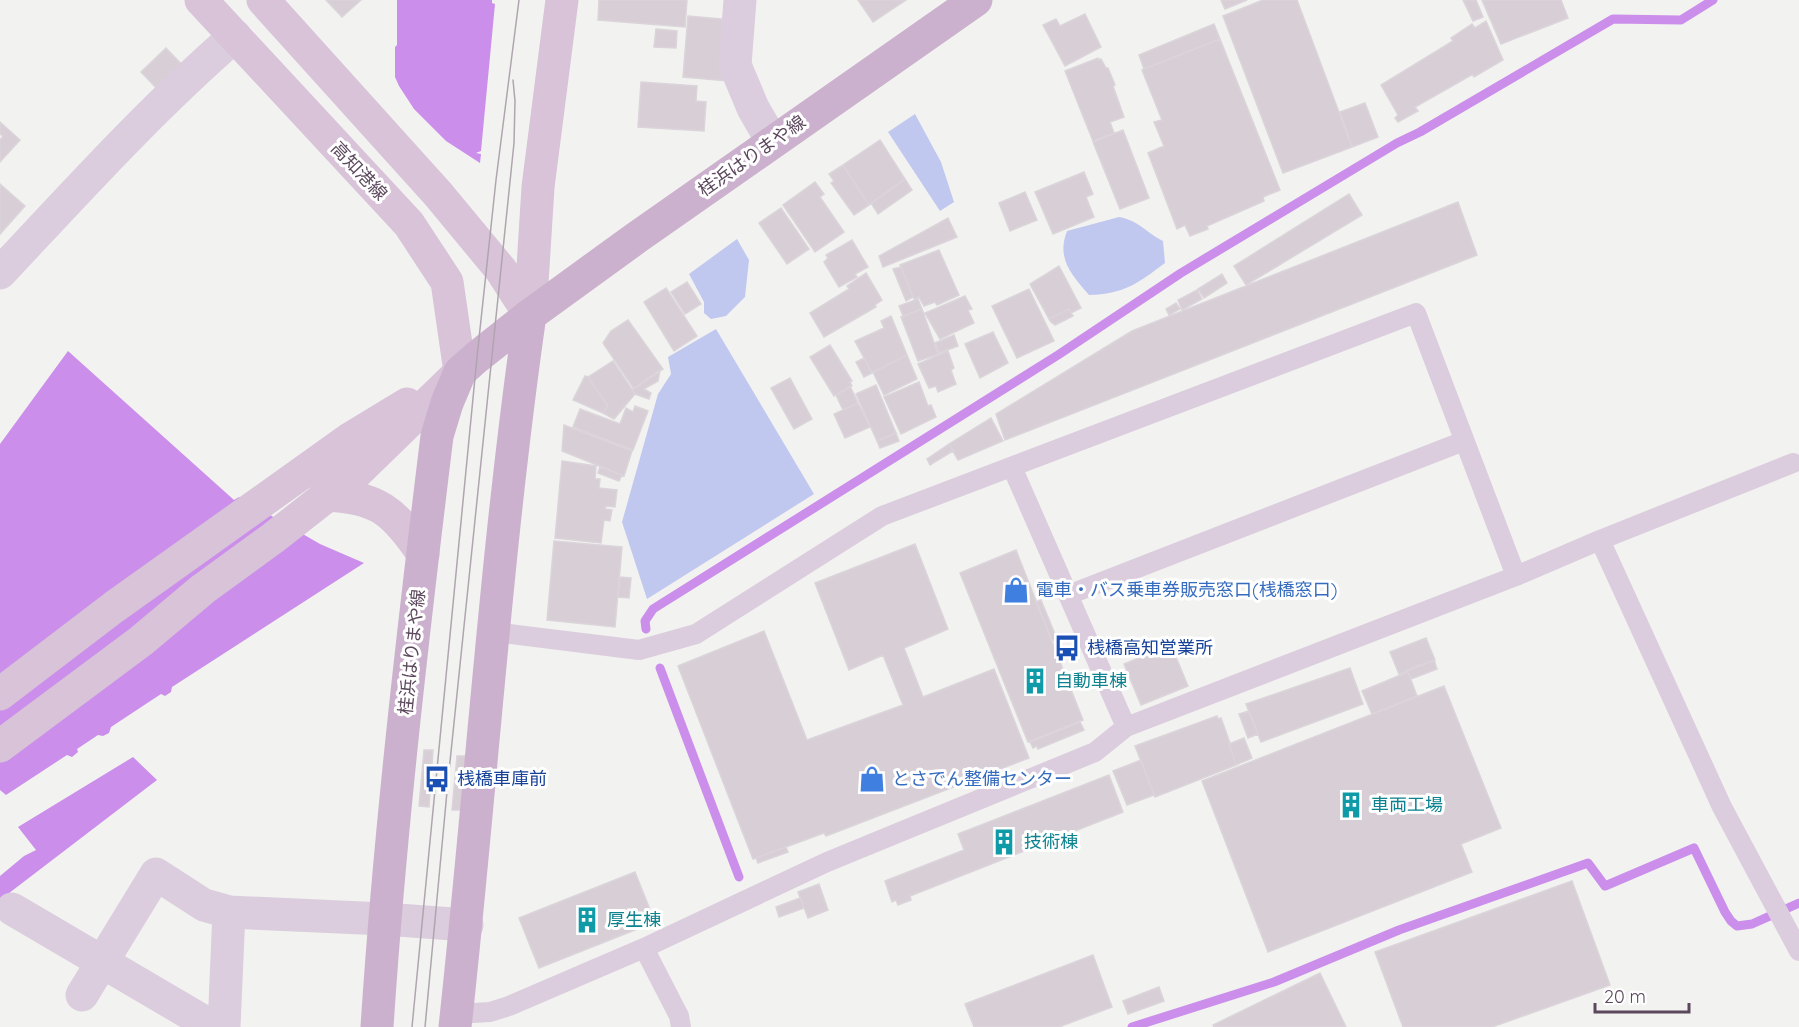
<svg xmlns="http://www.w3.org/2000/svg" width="1799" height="1027" font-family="Quicksand,'Noto Sans JP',sans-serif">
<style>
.green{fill:#c0c8ef}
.water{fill:#cb8eeb}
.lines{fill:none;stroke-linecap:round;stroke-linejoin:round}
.stream{stroke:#cb8eeb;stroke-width:9}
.building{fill:#d8cfd6;stroke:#dbd4da;stroke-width:1.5}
.lane{stroke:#dbcddd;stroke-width:20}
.street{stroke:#dbcddd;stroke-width:33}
.secondary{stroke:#d8c3d8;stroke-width:33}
.primary{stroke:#ccb1ce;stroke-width:33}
.tram{stroke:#afa5af;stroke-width:1.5}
.labels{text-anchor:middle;stroke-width:6;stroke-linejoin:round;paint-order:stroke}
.street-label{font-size:18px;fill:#5c485d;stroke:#fff}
.shop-label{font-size:18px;fill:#366cbe;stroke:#fff;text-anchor:start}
.transit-label{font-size:18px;fill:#164399;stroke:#fff;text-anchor:start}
.culture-label{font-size:18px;fill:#0d838f;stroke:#fff;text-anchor:start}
</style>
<rect width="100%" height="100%" fill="#f2f3f0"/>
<path class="green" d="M915,114L941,162L954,202L940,211L888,132Z
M1119,217C1140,221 1145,232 1163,241L1165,263C1137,284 1124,294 1089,295C1072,275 1056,259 1067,231Z
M737,239L749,260L745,297L726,316L711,319L704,313V302L689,274Z
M716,329L814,494L647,599L622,522L658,394L671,374L668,357Z"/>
<path class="water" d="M397,0H492V3L495,4L481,151L476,153L481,154L480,163L446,141L414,109L399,86L395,77V47L397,45Z
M68,351L234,500L239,497L320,544L364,563L172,687L171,692L165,696L161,694L111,727L109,733L103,736L98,735L77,749L78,752L72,757L67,755L6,795L0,790V444Z
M133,757L157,780L0,900V876L24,856L36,850L18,827Z"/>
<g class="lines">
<path class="stream" d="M646,629L645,621L653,609L1058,355L1181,273L1397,143L1420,132L1613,19L1681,20L1713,0
M660,668L739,877
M1132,1027L1274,982L1399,930L1588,863L1605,886L1694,848L1725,912L1731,921L1737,926L1752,924L1799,903"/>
</g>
<path class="building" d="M326,0H361L342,17Z
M599,0H687L685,27L598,20Z
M858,0H906L873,22Z
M1221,0H1247L1225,9Z
M1263,0H1297L1352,147L1283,173L1223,16Z
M1463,0H1476L1483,17L1473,21Z
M1482,0H1561L1568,18L1501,44Z
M1085,14L1101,47L1065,66L1043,25L1056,19L1060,26Z
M688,16L732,20L728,81L683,77Z
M1486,21L1503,60L1474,77L1473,74L1415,107L1418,111L1398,122L1395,118L1398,115L1381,85L1453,41L1451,38L1472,24L1475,28Z
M1214,24L1220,39L1144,69L1139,55Z
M656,29L677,31L676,48L654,47Z
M1220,39L1280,190L1263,197L1264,201L1207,226L1208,229L1190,236L1185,225L1177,229L1148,153L1164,146L1154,122L1162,120L1142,70Z
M166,48L188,71L163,95L141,72Z
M1098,58V60L1101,59L1106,68H1108L1115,85L1113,86L1124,117L1110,122L1114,133L1093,141L1065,71Z
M641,82L697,86L696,101L706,102L704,131L638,127Z
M1365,103L1378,137L1352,147L1340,112Z
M0,122L20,140L0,162V140L3,136L0,134Z
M1123,130L1149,198L1120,209L1093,142Z
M880,140L905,179L869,205L843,165Z
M843,165L869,205L854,215L831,183L834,181L829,174Z
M1084,172L1093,194L1086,197L1094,217L1053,234L1035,192Z
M905,179L912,190L878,214L871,203Z
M815,182L824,194L820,197L844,232L815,252L783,205Z
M0,184L25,206L0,234Z
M1025,192L1037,220L1010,231L999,203Z
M1349,194L1362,215L1246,285L1234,266Z
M1458,202L1477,255L1005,440L996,414L1132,331Z
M781,208L809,249L787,264L759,223Z
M948,218L957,237L883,267L879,256Z
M852,240L868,267L855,274L857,277L839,287L824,262L828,258L826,255Z
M939,250L959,295L937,305L935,302L924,306L919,297L914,299L900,265Z
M1059,266L1081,308L1071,313L1069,309L1049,319L1030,284Z
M901,267L913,297L906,301L893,269Z
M866,273L882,300L875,305L876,307L824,337L810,313L849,289L847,286Z
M1222,274L1227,283L1204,298L1198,289Z
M687,282L701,304L685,314L671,292Z
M666,288L697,336L674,351L644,302Z
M1029,289L1054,341L1017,358L992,306Z
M1197,290L1202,299L1182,310L1178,300Z
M965,296L972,309L968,310L974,323L940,339L925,313Z
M918,299L922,309L903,316L899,306Z
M1176,303L1180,309L1169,315L1166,309Z
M922,309L938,354L918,361L901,317Z
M1069,309L1073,316L1055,325L1051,322L1049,319Z
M891,316L907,355L872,373L855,341L884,328L881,321Z
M628,320L663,369L634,389L603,343L611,331Z
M993,332L1008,363L980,378L965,344Z
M954,335L958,346L939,353L935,343Z
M830,345L852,381L850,382L852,386L834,396L810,357Z
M948,351L954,368L951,370L956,384L938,392L936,386L929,388L918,364Z
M907,355L917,379L884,395L873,372Z
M864,358L872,373L864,377L856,362Z
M613,361L635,394L614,419L603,413L608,406L588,377Z
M660,370L658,381L644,389L651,393L649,399L635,394L632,390Z
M585,376L588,377L608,406L603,413L573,400Z
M790,378L812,419L794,429L771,388Z
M919,382L928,406L931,405L936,417L901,434L884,397Z
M876,385L896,433L877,441L856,394Z
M850,386L858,403L843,410L836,395Z
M858,403L870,427L845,438L834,414Z
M635,406L648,411L633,450L573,427L580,409L620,424L626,408L633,412Z
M991,418L1003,441L958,460L949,444Z
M564,425L632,451L624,476L562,451Z
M896,433L899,441L880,448L877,441Z
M949,444L953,451L930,465L927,459Z
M562,461L596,466L595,479H600L599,488L617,490L615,507L606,506L605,509L612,510L610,521L604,520L601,543L555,538Z
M600,467L622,475L619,481L598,473Z
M554,541L622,547L615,627L547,620Z
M915,544L948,629L904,648L923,697L994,669L1029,758L826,836L824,833L753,859L678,666L764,631L807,740L903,705L883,655L849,670L815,583Z
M1016,550L1083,720L1028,742L960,573Z
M620,577L631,578L629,598L618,597Z
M1041,600L1057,639L1052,641L1036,602Z
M1426,638L1435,660L1399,674L1390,652Z
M1171,645L1188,686L1141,705L1124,664Z
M1434,660L1437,669L1411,679L1407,670Z
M1350,668L1363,704L1261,742L1246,704Z
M1408,672L1417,696L1372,714L1362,691Z
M1444,686L1501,828L1461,844L1472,872L1268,952L1202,781Z
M1249,711L1258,734L1248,738L1239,714Z
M1217,716L1218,719L1221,718L1230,743L1229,744L1236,765L1155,797L1135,746Z
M1080,722L1084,730L1038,749L1037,746L1033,748L1030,742Z
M1244,738L1252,758L1236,765L1229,744Z
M424,750H433L429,807L419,806Z
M457,756H466L461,810H452Z
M1141,760L1154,795L1127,805L1113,771Z
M1109,775L1123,812L910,896L911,900L898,905L896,900L892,902L885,881L964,850L958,834Z
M786,847L788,852L758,863L756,858Z
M635,872L655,922L539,968L519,918Z
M1572,881L1610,985L1492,1027H1403L1375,952Z
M819,884L828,910L808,918L798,892Z
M800,898L804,908L779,917L776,907Z
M1093,955L1112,1007L1059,1027H974L965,1004Z
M1320,973L1346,1027H1214L1213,1025Z
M1159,987L1164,1001L1128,1014L1123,1001Z"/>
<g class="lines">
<path class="lane" d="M1012,467L1126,727
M1600,540L1793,463
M1068,595L1464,441
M494,632L639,650L696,634L882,516L1416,313L1516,576L1600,540L1722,807L1799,951
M644,948L679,1016L681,1027
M457,1014L490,1012L509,1006L644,948L827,862L1095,752L1126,727L1516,576"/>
<path class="street" d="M740,0L735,65L753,108L772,141
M0,273C76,192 151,109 235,36
M12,909L213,1027
M82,995L156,874L204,905L229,912L384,919L467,925
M224,1027L229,912"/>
<path class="secondary" d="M201,0L409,224L447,282L460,372
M263,0L438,194L501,270L530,315
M530,315L538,187L562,0
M325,495C378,497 394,511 423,554
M0,694L114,607L351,438L407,404
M0,746L141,641L203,589L273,538L356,473L460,372"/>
<path class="primary" d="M377,1027C390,829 413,632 437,436L447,403L460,372L477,357L530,315L636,238L976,0
M455,1027C481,790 496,551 530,315"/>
<path class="tram" d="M412,1027L477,357L496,180L519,0
M425,1027L448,781L514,143L515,101L513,80"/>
</g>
<defs>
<g id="shop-bare" transform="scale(2.07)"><path d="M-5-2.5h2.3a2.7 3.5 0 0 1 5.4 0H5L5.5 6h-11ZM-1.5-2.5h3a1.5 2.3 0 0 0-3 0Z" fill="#3f7fe0" stroke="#fff" stroke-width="2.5" paint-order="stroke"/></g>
<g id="bus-bare" transform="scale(2.07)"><path d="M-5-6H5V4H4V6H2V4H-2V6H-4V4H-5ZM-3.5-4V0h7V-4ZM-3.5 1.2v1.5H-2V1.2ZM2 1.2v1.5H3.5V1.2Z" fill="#1a4fb4" stroke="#fff" stroke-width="2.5" paint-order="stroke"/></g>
<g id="building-bare" transform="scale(2.07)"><path d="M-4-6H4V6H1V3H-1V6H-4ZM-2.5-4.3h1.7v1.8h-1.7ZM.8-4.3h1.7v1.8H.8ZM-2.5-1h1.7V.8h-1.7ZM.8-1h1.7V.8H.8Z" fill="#0f9aa8" stroke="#fff" stroke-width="2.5" paint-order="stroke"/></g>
</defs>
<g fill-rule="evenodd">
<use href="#shop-bare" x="1016" y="590"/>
<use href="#bus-bare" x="1067" y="648"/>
<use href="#building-bare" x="1035" y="681"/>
<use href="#bus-bare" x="437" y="779"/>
<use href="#shop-bare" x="872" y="779"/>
<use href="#building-bare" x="1351" y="805"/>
<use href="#building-bare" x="1004" y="842"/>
<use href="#building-bare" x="587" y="920"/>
</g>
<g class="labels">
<g class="street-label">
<text transform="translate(752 156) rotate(-35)" y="6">桂浜はりまや線</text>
<text transform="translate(359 171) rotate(47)" y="6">高知港線</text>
<text transform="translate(412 652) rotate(-84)" y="6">桂浜はりまや線</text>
</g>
<g class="shop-label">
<text x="1036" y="596">電車・バス乗車券販売窓口(桟橋窓口)</text>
<text x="892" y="785">とさでん整備センター</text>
</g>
<g class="transit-label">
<text x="1087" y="654">桟橋高知営業所</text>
<text x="457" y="785">桟橋車庫前</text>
</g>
<g class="culture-label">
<text x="1055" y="687">自動車棟</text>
<text x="1371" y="811">車両工場</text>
<text x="1024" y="848">技術棟</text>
<text x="607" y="926">厚生棟</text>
</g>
</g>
<path d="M1595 1003v9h94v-9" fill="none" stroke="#5c485d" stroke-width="3"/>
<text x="1604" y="1003" font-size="18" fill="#5c485d" stroke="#ffffff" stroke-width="4.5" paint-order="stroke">20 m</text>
</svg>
